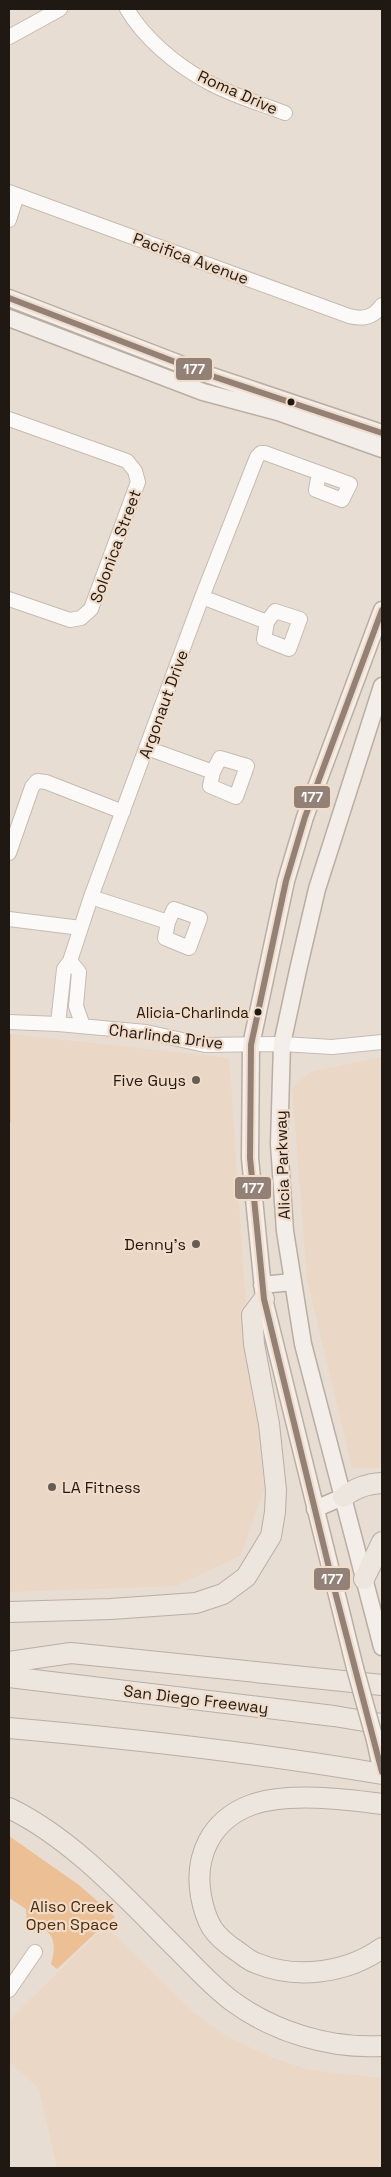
<svg xmlns="http://www.w3.org/2000/svg" width="391" height="2177" font-family="'Space Grotesk',sans-serif">
<style>
.built{fill:#ebd7c5}
.green{fill:#ecbf94}
.lines{fill:none;stroke-linecap:round;stroke-linejoin:round}
.minor-casing{stroke:#c4bbb2;stroke-width:16}
.major-casing{stroke:#baaea3;stroke-width:19}
.highway-casing{stroke:#baaea3;stroke-width:22}
.minor{stroke:#fcfaf8;stroke-width:14}
.major{stroke:#f3eee9;stroke-width:16}
.highway{stroke:#ede6df;stroke-width:20}
.major-bridge-casing{stroke:#baaea3;stroke-width:19;stroke-linecap:butt}
.major-bridge{stroke:#f3eee9;stroke-width:16}
.bus-1-casing{stroke:#f1dcc9;stroke-width:10}
.bus-1{stroke:#938177;stroke-width:6}
.bus-dot{fill:#201812;stroke:#f1dcc9;stroke-width:2}
.poi-dot{fill:#665d55;stroke:#f1dcc9;stroke-width:2}
.labels{text-anchor:middle;stroke-width:4.5;stroke-linejoin:round;paint-order:stroke}
.bus-label{font-size:15px;fill:#201812;stroke:#f1dcc9;text-anchor:end}
.street-label{font-size:16px;fill:#201812;stroke:#f1dcc9}
.poi-label{font-size:16px;fill:#201812;stroke:#f1dcc9;text-anchor:end}
.park-label{font-size:16px;fill:#4a2c0d;stroke:#f1dcc9}
.line-badge{stroke:#f1dcc9;stroke-width:2}
.badge-label{font-size:14px;text-anchor:middle;font-weight:bold;fill:#fff}
</style>
<rect width="100%" height="100%" fill="#e8ddd2"/>
<path class="built" d="M11,1034L229,1058L245,1289L264,1490L241,1555L176,1586L9,1592V1122L11,1121Z
M382,1057V1468H352L307,1279L292,1088L310,1072Z
M105,1930L115,1935L194,2013L228,2037L270,2057L309,2070L382,2078V2168H57L39,2089L9,2061V2020L95,1936Z"/>
<path class="green" d="M9,1034H11V1122H9Z
M9,1836L79,1885L115,1917L105,1924L57,1969L51,1964C58,1942 53,1927 27,1924L26,1909L9,1898Z"/>
<g class="lines">
<g class="minor-casing">
<path id="minor" d="M127,9C144,38 176,65 206,81C230,95 259,103 285,113
M9,37L60,9
M9,192L349,316C364,320 374,317 382,305
M9,220L17,195
M9,419L127,461L135,471L138,482L91,609L81,618L70,620L9,599
M202,597L267,622
M275,611L300,619L289,649L264,639L267,622Z
M147,748L213,772
M220,758L247,766L236,797L210,786L213,772Z
M9,853L32,787L37,781L46,782L123,812
M91,897L168,922
M174,909L200,918L189,948L165,938L168,922Z
M9,919L81,928
M70,961L79,972L76,1006L83,1026
M9,1022L58,1024L146,1032L205,1045L282,1044L332,1047L382,1042
M58,1024L64,969L70,961L91,897L202,597L257,457L261,453H265L350,484L342,500L316,490L319,473
M9,1990L35,1952"/>
</g>
<g class="major-casing">
<path id="major" d="M9,298L209,375L382,433
M9,318L203,392L278,412L382,449
M382,686L317,889L298,970L282,1044L279,1144L285,1231L303,1344L382,1647
M262,1285L292,1282
M315,1509L343,1497
M355,1668L264,1299L250,1158L251,1045L286,881L305,817L382,610
M375,1740L382,1772"/>
</g>
<g class="highway-casing">
<path id="highway" d="M343,1497C356,1488 366,1484 382,1483
M364,1579L382,1542
M9,1612L111,1609L196,1603L223,1594L246,1577L271,1536L275,1512L276,1490L269,1424L254,1344L252,1315L264,1299
M9,1662L71,1653L382,1685
M9,1677L334,1716L382,1724
M9,1728C134,1739 259,1753 382,1774
M382,1804C345,1799 287,1792 251,1805C211,1820 194,1856 201,1896C203,1907 206,1918 212,1928C218,1937 228,1945 237,1951C243,1955 249,1961 256,1963C296,1980 347,1973 382,1948
M9,1808C72,1838 128,1900 177,1949C195,1967 212,1986 232,2001C274,2032 330,2049 382,2046"/>
</g>
<use href="#minor" class="minor"/>
<use href="#major" class="major"/>
<use href="#highway" class="highway"/>
<g class="major-bridge-casing">
<path id="major-bridge" d="M355,1668L375,1740"/>
</g>
<use href="#major-bridge" class="major-bridge"/>
<g class="bus-1-casing">
<path id="bus-1" d="M9,298L209,375L382,433
M382,610L305,817L286,881L251,1045L250,1158L264,1299L331,1576L382,1772"/>
</g>
<use href="#bus-1" class="bus-1"/>
</g>
<g class="bus-dot">
<circle cx="291" cy="402" r="4.5"/>
<circle cx="258" cy="1012" r="4.5"/>
</g>
<g class="poi-dot">
<circle cx="196" cy="1080" r="5"/>
<circle cx="196" cy="1244" r="5"/>
<circle cx="52" cy="1487" r="5"/>
</g>
<g class="labels">
<g class="bus-label">
<text x="249" y="1018">Alicia-Charlinda</text>
</g>
<g class="street-label">
<text transform="translate(238 92) rotate(24)" y="6">Roma Drive</text>
<text transform="translate(191 258) rotate(20)" y="6">Pacifica Avenue</text>
<text transform="translate(115 546) rotate(-70)" y="6">Solonica Street</text>
<text transform="translate(163 704) rotate(-70)" y="6">Argonaut Drive</text>
<text transform="translate(166 1036) rotate(7)" y="6">Charlinda Drive</text>
<text transform="translate(282 1165) rotate(-92)" y="6">Alicia Parkway</text>
<text transform="translate(196 1699) rotate(7)" y="6">San Diego Freeway</text>
</g>
<g class="poi-label">
<text x="186" y="1086">Five Guys</text>
<text x="186" y="1250">Denny's</text>
<text x="62" y="1493" text-anchor="start">LA Fitness</text>
</g>
<g class="park-label">
<text x="72" y="1912">Aliso Creek<tspan x="72" dy="18">Open Space</tspan></text>
</g>
</g>
<g class="line-badge">
<rect x="175" y="357" width="38" height="24" rx="5" fill="#938177"/>
<rect x="293" y="785" width="38" height="24" rx="5" fill="#938177"/>
<rect x="234" y="1176" width="38" height="24" rx="5" fill="#938177"/>
<rect x="313" y="1567" width="38" height="24" rx="5" fill="#938177"/>
</g>
<g class="badge-label">
<text x="194" y="374">177</text>
<text x="312" y="802">177</text>
<text x="253" y="1193">177</text>
<text x="332" y="1584">177</text>
</g>
<rect width="391" height="2177" fill="none" stroke="#201812" stroke-width="20"/>
</svg>
